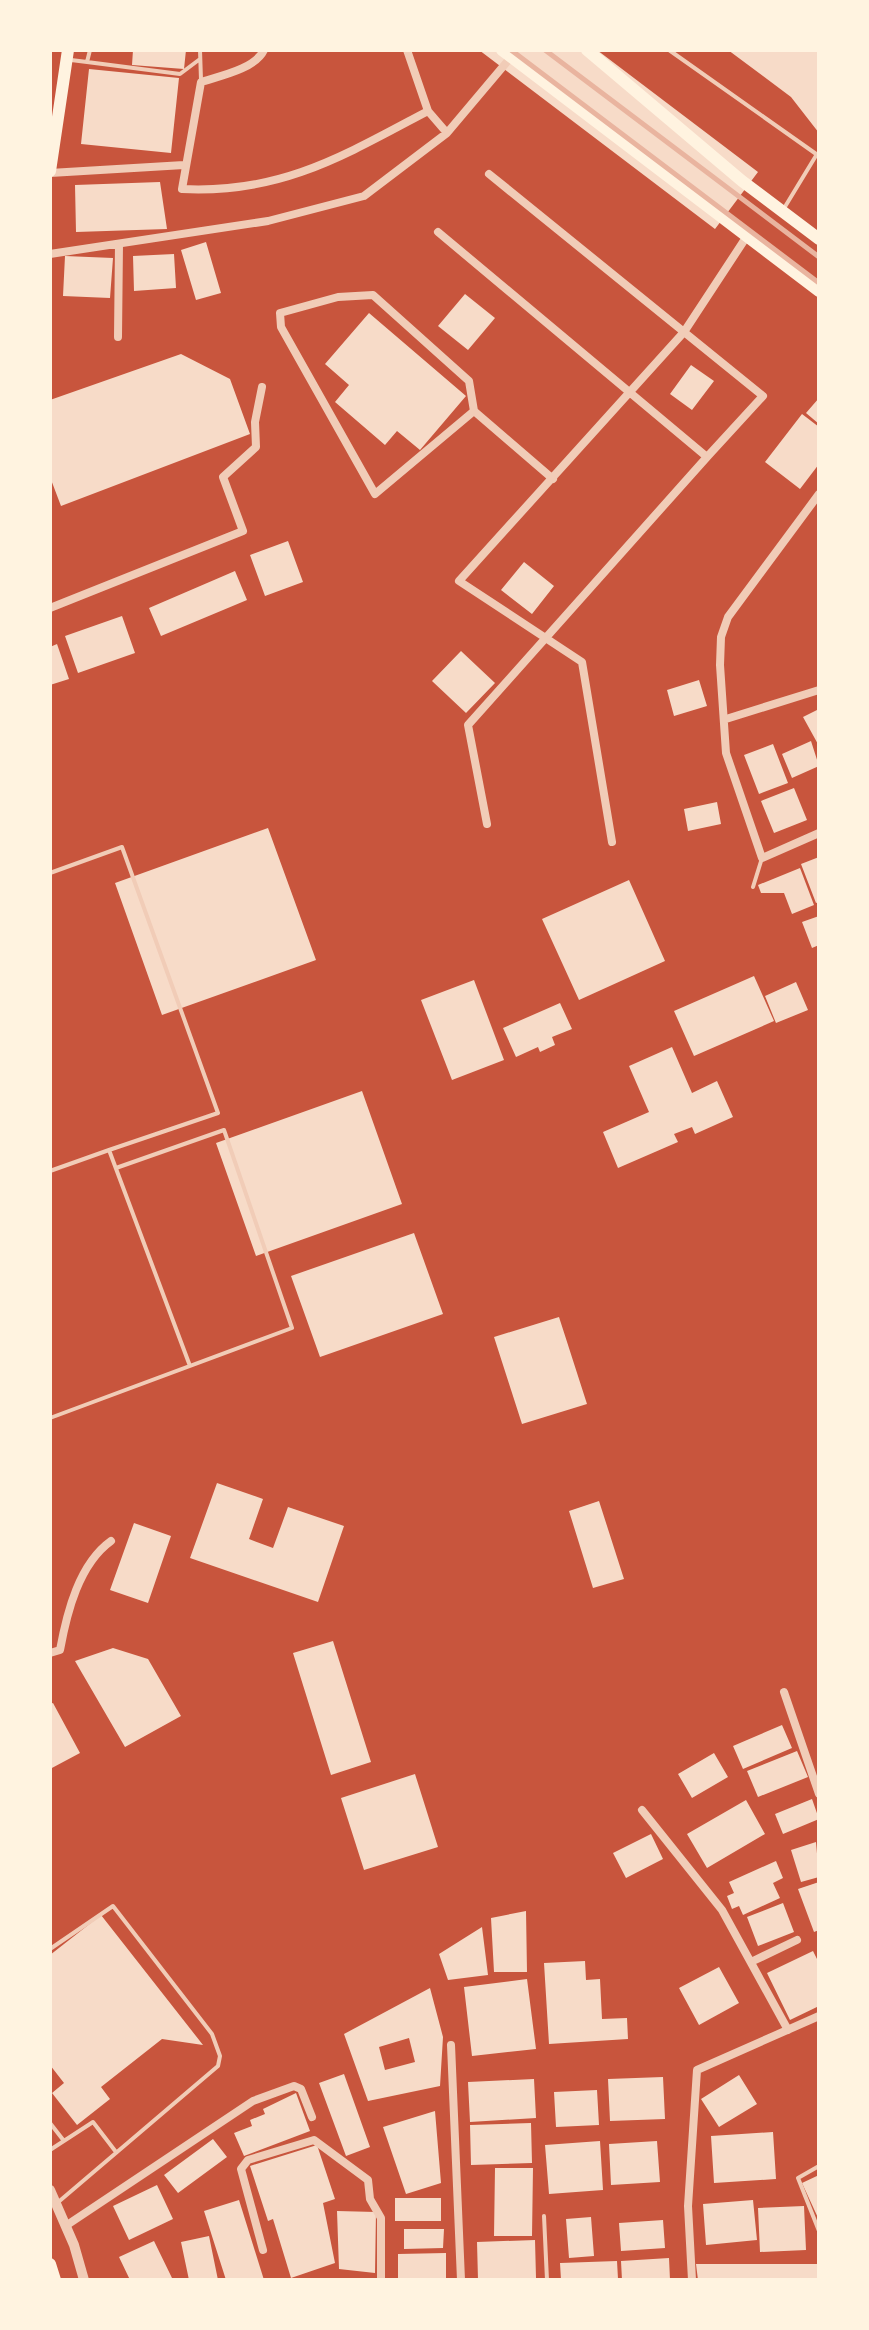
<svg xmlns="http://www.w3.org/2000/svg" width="869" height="2330" font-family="Roboto,sans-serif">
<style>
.building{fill:#f7dbc8;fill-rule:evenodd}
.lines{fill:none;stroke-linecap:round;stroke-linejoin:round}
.service{stroke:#f1ccb7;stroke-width:4}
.minor{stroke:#f1ccb7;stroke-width:8}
.tertiary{stroke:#f1ccb7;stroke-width:10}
.primary{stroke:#fff3e0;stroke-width:12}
.trunk{stroke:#fff3e0;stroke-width:12}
.rail{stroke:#e9b49f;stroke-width:5}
</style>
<rect width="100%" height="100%" fill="#c8553d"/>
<path class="building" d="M133,50H186L184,69L132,65Z
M479,50H597L758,172L715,229Z
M728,50H819V133L791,97Z
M89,69L179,78L171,153L81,144Z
M160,182L167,229L76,232L75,185Z
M206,242L221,293L196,300L181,250Z
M174,254L176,288L134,291L133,256Z
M65,256L113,258L110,298L63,296Z
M465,294L495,318L468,350L438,326Z
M369,313L466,396L420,450L397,431L385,445L335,402L349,385L325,364Z
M181,354L230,379L250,434L61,506L50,477V400Z
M691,365L714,381L692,410L670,394Z
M819,398V424L806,413Z
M802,414L819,427V464L800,489L765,462Z
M288,541L303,582L265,596L250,555Z
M524,562L554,586L532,614L501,590Z
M235,571L247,600L161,636L149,608Z
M122,616L135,653L78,673L65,636Z
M57,644L69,679L50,685V647Z
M461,651L495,683L466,713L432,681Z
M699,680L707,706L674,716L667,690Z
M819,709V746L803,717Z
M811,741L819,766L792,778L782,754Z
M773,744L788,783L759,794L744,755Z
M794,788L807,820L774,833L761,801Z
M717,802L721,824L688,831L684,809Z
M268,828L316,960L162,1015L115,883Z
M819,857V902L816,903L801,864Z
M800,868L814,905L792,914L784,893H761L758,885Z
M629,880L665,961L579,1000L542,919Z
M819,916V945L812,948L802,922Z
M754,976L774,1021L694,1056L674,1011Z
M474,980L504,1060L452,1080L421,1000Z
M796,982L808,1010L776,1023L765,996Z
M560,1003L572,1029L552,1037L555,1045L540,1052L538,1047L516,1057L503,1028Z
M672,1047L692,1093L717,1081L733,1117L695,1134L692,1127L674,1134L678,1142L618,1168L603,1132L649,1112L629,1066Z
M362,1091L402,1204L256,1256L216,1143Z
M414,1233L443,1314L320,1357L291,1276Z
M559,1317L587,1404L522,1424L494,1337Z
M217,1483L263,1499L249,1539L273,1548L288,1507L344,1526L318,1602L190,1558Z
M599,1501L624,1579L593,1588L569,1511Z
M134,1523L171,1536L148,1603L110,1590Z
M333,1641L371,1762L331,1775L293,1653Z
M113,1648L148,1659L181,1716L125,1747L75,1661Z
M53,1703L80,1753L50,1769V1704Z
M782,1725L792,1748L743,1769L733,1746Z
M797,1751L808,1777L758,1797L747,1771Z
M714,1753L728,1777L692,1798L678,1774Z
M415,1774L438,1847L364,1870L341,1798Z
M812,1799L819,1819L783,1834L775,1814Z
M746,1800L765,1834L707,1868L687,1834Z
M651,1834L663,1859L626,1878L613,1853Z
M816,1842L819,1877L801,1882L791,1850Z
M776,1861L783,1878L773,1883L780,1898L743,1915L739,1906L732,1909L727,1896L734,1893L729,1882Z
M819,1882V1930L814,1932L798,1889Z
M783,1903L794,1932L758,1946L747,1917Z
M526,1911L527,1972H494L491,1918Z
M101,1915L203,2045L162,2039L101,2087L110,2099L77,2125L52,2093L64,2083L50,2065V1955Z
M482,1927L488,1975L448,1980L439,1954Z
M813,1951L819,1963V2006L790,2020L767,1973Z
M585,1961L586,1980L600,1979L602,2019L627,2018L628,2039L549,2044L544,1963Z
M719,1967L739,2003L699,2025L679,1988Z
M527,1979L536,2049L472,2056L464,1987Z
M430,1988L443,2037L440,2086L368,2101L344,2034ZM409,2038L415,2062L385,2070L379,2047Z
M344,2074L370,2147L346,2156L319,2083Z
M739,2075L757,2104L719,2127L701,2099Z
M663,2077L665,2119L610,2121L608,2079Z
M534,2079L536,2118L470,2122L468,2082Z
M597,2090L599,2125L556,2127L554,2092Z
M296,2093L310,2131L244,2156L234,2133L252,2126L250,2120L265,2114L263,2109Z
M435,2111L441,2183L406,2194L383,2127Z
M531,2123L532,2163L471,2165L470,2125Z
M773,2132L776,2179L714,2183L711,2136Z
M213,2139L227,2157L178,2193L164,2175Z
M600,2141L603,2190L549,2194L545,2145Z
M657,2141L660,2182L611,2185L609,2144Z
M317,2145L335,2199L323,2203L335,2263L291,2278L273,2219L268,2221L250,2166Z
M495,2168H533L532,2236H494Z
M819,2175V2220L802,2183Z
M157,2185L173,2219L129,2240L113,2206Z
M395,2198H441V2221H395Z
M239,2200L264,2280H226L204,2211Z
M753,2200L757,2240L706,2245L703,2204Z
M804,2206L806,2250L760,2252L758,2208Z
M337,2211L376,2212L375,2273L339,2269Z
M591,2217L594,2256L569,2258L566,2219Z
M663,2220L665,2248L621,2251L619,2223Z
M404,2229H444L443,2248L404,2249Z
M209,2236L218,2280H189L181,2242Z
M535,2240L536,2278L478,2280L477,2242Z
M154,2241L172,2278L130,2280L119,2257Z
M446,2253V2280H398V2254Z
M669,2258L670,2280H622L621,2261Z
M617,2261L618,2279L561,2280L560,2263Z
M696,2264H817L819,2280H698Z"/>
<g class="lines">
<path class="service" d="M200,50L201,80
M669,50L819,156
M71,60L87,62L90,50
M87,62L180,74L200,59
M783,210L817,154
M50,873L122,847L218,1113L109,1150L190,1366
M753,887L762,858
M50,1171L109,1150
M50,1418L292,1328L224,1130L116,1168
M50,1949L113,1906L212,2034L220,2056L218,2066L56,2204
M50,2123L64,2141
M50,2150L93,2122L116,2152
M819,2166L798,2178L819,2231
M544,2216L547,2280"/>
<path class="minor" d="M264,50C255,69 220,76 201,82L182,189C281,194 343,156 428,111
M407,50L428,111L447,133
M50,173L184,165
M438,232L707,457L763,396L489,174
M50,254L268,221L364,196L447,133L511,57
M118,337L119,244
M474,411L469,381L373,295L338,297L280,313L281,327L375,494L474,411L553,479
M819,494L728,617L721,637L720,665L726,753L762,858L819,833
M50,608L243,531L223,477L256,447L255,422L262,387
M726,719L819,690
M487,824L468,725L707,457
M612,842L582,662L459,581L684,332L747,236
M50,1653L60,1650C67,1612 79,1564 111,1541
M784,1692L819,1794
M642,1810L722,1910L788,2030
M753,1961L797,1940
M451,2045L461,2280
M67,2225L253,2101L294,2086L301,2089L312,2117
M263,2250L241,2169L248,2160L314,2140L368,2180L370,2199L381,2218V2280
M692,2280L688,2206L697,2070L819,2016"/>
<path class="tertiary" d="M50,2190L74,2245L84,2280"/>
<path class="primary" d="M50,171L68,50
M50,2264L55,2280"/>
<path class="trunk" d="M502,50L819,291
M587,50L742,181L819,239"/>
<path class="rail" d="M511,50L819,283
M545,50L819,257"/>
</g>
<rect width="869" height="2330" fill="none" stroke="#fff3e0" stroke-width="104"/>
</svg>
